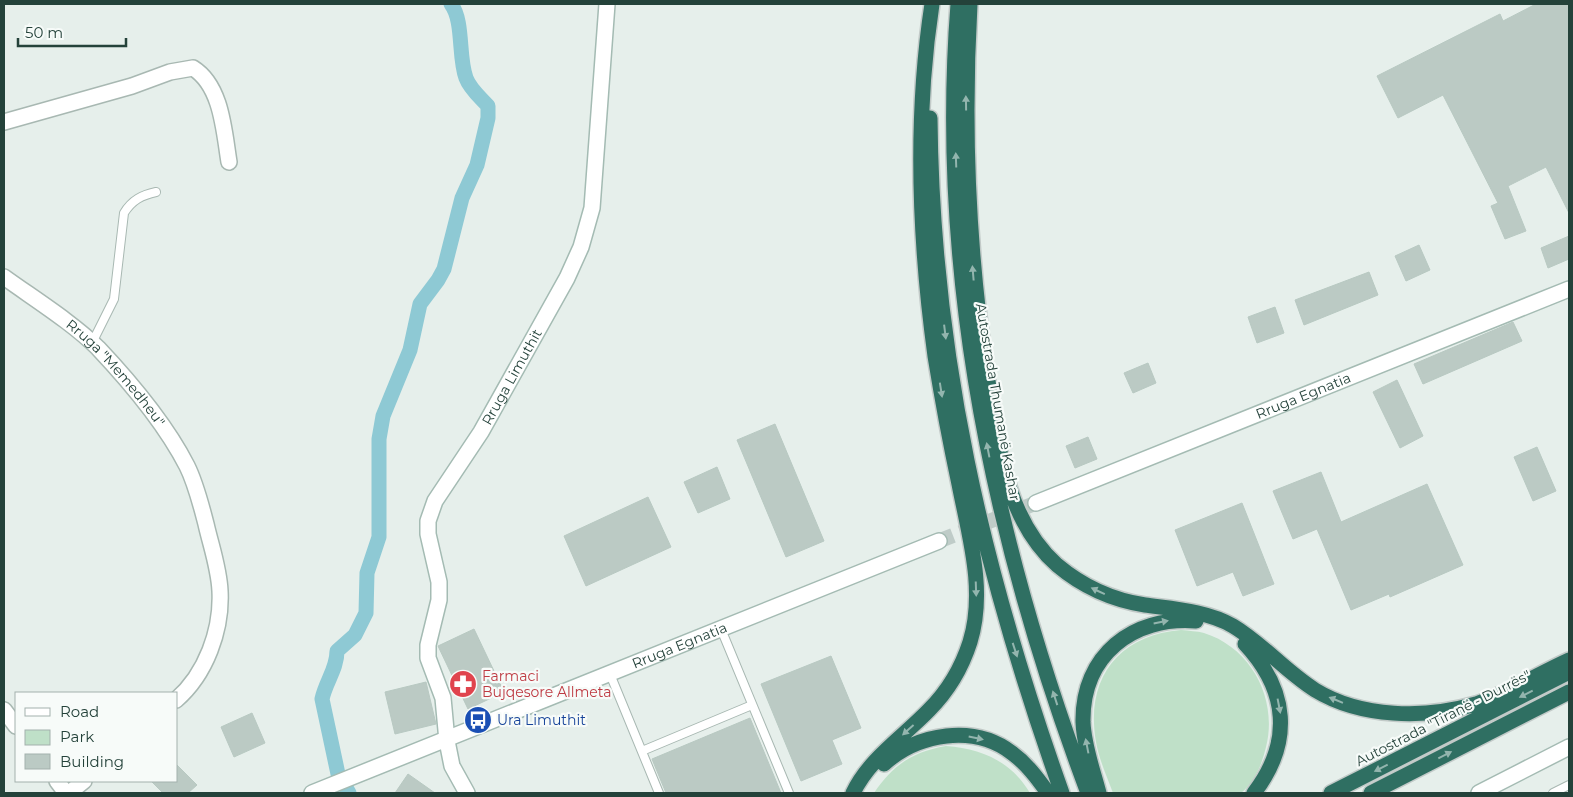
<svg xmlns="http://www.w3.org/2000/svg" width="1573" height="797" font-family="Montserrat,sans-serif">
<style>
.green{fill:#bfe0c8}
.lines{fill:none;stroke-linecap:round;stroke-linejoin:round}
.canal{stroke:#8ec9d4;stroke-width:15}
.building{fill:#bbcac4;stroke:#b8c9c2}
.secondary-tunnel{stroke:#bfccc8;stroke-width:15;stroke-dasharray:15 8;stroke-linecap:butt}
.lane-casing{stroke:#a8b8b2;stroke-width:10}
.street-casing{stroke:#a8b8b2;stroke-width:18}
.secondary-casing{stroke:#a4bbb3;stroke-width:18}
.highway-casing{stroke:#c2cac8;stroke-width:18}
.lane{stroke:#fff;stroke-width:8}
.street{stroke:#fff;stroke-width:15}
.secondary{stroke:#fff;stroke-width:15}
.highway{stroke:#2f6f62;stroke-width:15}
.oneway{fill:#93b5ae}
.labels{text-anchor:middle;stroke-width:4.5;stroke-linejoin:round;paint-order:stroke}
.street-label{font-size:14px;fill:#24423a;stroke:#f7fbf9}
.health-label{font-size:14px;fill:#be3a42;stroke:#f7fbf9;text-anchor:start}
.transit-label{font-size:14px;fill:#164399;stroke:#f7fbf9;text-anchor:start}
</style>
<rect width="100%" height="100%" fill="#e6efeb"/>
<path class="green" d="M1181,630C1189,631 1197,631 1204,633C1252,648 1278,700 1266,747C1262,764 1255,782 1241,793H1113C1107,777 1099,759 1096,742C1085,679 1118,635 1181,630Z
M946,746C982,749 1011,761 1030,793H874C893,765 912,752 946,746Z"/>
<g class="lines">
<path class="canal" d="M349,793L338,774L322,699C326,681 337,669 337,651L355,635L366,613L367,573L379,537V439L383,416L410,350L420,304L438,280L444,269L462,198L477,165L488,118V106C480,97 470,89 466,78C458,57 464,21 451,4"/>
</g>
<path class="building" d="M1536,4H1569V213L1546,167L1508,186L1526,231L1505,239L1491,206L1498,203L1443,95L1398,118L1377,76L1500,14L1503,21Z
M1569,236V259L1548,268L1541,248Z
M1419,245L1430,270L1406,281L1395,256Z
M1369,272L1378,295L1304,325L1295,300Z
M1275,307L1284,333L1257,343L1248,317Z
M1513,322L1522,341L1423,384L1414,364Z
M1148,363L1156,383L1133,393L1124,373Z
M1397,380L1423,436L1400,448L1373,392Z
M775,424L824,541L786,557L737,440Z
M1088,437L1097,459L1075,468L1066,446Z
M1537,447L1556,491L1533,501L1514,457Z
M717,467L730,499L698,513L684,482Z
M1321,472L1341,522L1427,484L1463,565L1390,597L1389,594L1351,610L1317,529L1293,539L1273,491Z
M648,497L671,547L586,586L564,536Z
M1242,503L1274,584L1243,596L1233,572L1197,586L1175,530Z
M474,629L504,692L468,709L438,646Z
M831,656L861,728L832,740L842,764L801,781L761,684Z
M426,682L436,724L395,734L385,692Z
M252,713L265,743L234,757L221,727Z
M750,718L781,793H666L652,759Z
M176,764L197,785L188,793H163L151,781H176Z
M408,774L435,793H395Z"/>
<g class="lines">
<path class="secondary-tunnel" d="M939,541L1036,503"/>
<g class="lane-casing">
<path id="lane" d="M92,343L114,299L124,213C132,200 142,195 156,192
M721,629L789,793
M610,674L659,793
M642,751L752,705
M1553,793L1569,785"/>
</g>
<g class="street-casing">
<g id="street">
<path d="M4,122L132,86L170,72L193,68C222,86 224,132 229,162"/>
<path id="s1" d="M4,277C33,298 73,323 98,348C131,383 165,423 187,466C196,484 201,505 206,524C211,546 219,568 220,591C222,630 206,674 176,700"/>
<path d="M4,710L16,726"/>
<path d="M57,781L66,793"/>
<path d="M69,793L84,781"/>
</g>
</g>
<g class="secondary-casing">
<g id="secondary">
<path id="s2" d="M1036,503L1569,289"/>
<path id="s3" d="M312,793L939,541"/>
<path id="s4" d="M467,793L452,766L447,741L443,698L428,658V645L439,600V582L428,534V521L435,501L481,432L567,278L581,247L592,208L607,4"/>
<path d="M1479,793L1569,747"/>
</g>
</g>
<g class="highway-casing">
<path id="highway" d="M958,4C937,272 994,543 1088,793
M970,4C963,128 968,252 987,375C998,441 1004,518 1057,565C1082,586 1112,600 1145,605C1174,609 1207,611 1233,626C1263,644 1285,671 1315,690C1361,718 1425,719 1476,704C1508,693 1538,674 1569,660
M930,118C932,355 983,571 1062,793
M1245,644C1288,690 1293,742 1254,793
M884,764C918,733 974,724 1012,753C1027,764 1038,779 1048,793
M853,793C869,759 903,737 929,710C948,691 962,667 970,642C986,590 969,536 959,484C950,442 942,399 935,356C919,239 914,121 932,4
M1099,793C1093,770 1084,746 1083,722C1082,655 1133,616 1196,621
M1331,793L1569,672
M1371,793L1569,692"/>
</g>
<use href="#lane" class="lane"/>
<use href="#street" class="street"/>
<use href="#secondary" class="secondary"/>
<use href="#highway" class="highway"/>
</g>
<defs><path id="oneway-solid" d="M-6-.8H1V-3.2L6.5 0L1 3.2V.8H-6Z" transform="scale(1.25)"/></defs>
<g class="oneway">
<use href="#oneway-solid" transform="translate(966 103) rotate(-91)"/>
<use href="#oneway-solid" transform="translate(956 160) rotate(-92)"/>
<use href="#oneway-solid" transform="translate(973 273) rotate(-95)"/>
<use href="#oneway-solid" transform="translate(945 332) rotate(83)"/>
<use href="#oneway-solid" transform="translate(941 390) rotate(81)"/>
<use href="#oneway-solid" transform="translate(988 450) rotate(-101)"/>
<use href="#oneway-solid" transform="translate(976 589) rotate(88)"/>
<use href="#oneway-solid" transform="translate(1098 591) rotate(-155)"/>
<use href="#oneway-solid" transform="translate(1161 622) rotate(-11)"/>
<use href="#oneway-solid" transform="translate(1015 650) rotate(72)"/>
<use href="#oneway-solid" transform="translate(1526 694) rotate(153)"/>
<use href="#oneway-solid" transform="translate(1055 698) rotate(-108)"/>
<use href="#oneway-solid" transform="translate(1336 700) rotate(-158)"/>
<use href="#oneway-solid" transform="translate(1279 706) rotate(79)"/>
<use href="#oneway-solid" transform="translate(908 730) rotate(138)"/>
<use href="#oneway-solid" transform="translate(976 738) rotate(12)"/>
<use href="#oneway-solid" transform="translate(1087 746) rotate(-101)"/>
<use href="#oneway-solid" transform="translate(1445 755) rotate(-27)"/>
<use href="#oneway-solid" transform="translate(1381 768) rotate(153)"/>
</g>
<defs>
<g id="pharmacy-disc" transform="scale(1.4375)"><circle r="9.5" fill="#e0444e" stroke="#f7fbf9"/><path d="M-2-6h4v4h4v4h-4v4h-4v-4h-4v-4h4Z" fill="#fff"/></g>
<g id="bus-disc" transform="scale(1.4375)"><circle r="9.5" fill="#1a4fb4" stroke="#f7fbf9"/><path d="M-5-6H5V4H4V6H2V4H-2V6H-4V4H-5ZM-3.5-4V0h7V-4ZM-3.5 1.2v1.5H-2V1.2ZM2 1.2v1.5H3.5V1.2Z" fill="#fff"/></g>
</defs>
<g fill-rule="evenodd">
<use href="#pharmacy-disc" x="463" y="684"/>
<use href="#bus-disc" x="478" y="720"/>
</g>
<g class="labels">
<g class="street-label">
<text dy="5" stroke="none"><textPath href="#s1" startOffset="148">Rruga "Memedheu"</textPath></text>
<text dy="5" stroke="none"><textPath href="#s4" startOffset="449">Rruga Limuthit</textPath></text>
<text dy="5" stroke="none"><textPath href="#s2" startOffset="288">Rruga Egnatia</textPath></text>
<text transform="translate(998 402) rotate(80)" y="5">Autostrada Thumanë Kashar</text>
<text dy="5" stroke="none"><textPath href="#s3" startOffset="396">Rruga Egnatia</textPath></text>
<text transform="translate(1443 718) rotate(-27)" y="5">Autostrada "Tiranë - Durrës"</text>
</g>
<g class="health-label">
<text x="482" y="681">Farmaci<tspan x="482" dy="16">Bujqesore Allmeta</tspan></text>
</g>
<g class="transit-label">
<text x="497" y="725">Ura Limuthit</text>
</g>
</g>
<rect width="1573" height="797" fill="none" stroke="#24423a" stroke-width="10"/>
<rect x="15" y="692" width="162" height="90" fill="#f7fbf9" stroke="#a3b1ad"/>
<rect x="25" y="708" width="25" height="8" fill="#ffffff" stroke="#a3b1ad"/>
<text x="60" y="717" font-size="15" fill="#24423a">Road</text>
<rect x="25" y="730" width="25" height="15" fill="#bfe0c8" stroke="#a3b1ad"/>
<text x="60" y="742" font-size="15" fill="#24423a">Park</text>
<rect x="25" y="754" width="25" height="15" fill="#bbcac4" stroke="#a3b1ad"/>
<text x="60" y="767" font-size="15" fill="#24423a">Building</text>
<path d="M18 38v8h108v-8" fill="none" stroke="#24423a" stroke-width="2.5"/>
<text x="25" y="38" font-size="15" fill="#24423a" stroke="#f7fbf9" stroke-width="4" paint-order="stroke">50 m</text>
</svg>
